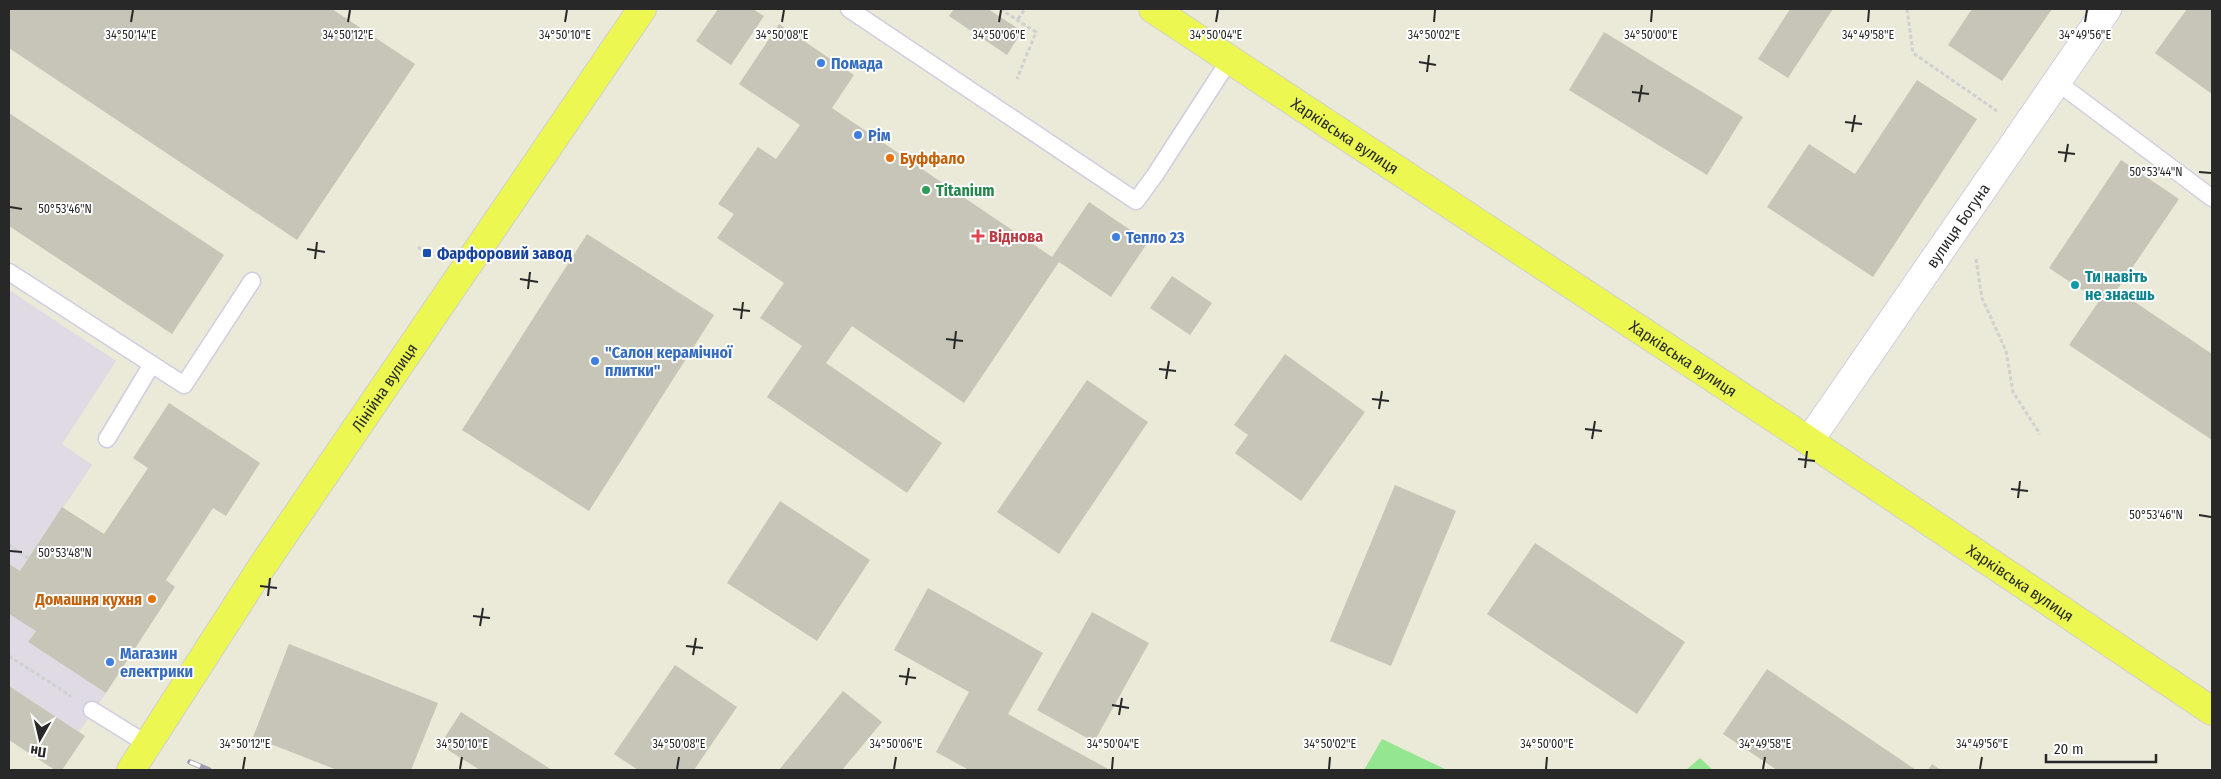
<svg xmlns="http://www.w3.org/2000/svg" width="2221" height="779" font-family="'Fira Sans Condensed',sans-serif">
<style>
.industrial{fill:#dfdae3}
.green{fill:#95e691}
.building{fill:#c6c5b8}
.lines{fill:none;stroke-linecap:round;stroke-linejoin:round}
.lane-casing{stroke:#d0cde2;stroke-width:19}
.secondary-casing{stroke:#d0cde2;stroke-width:30}
.primary-casing{stroke:#d0d0d0;stroke-width:30}
.path{stroke:#d0d0d0;stroke-width:3;stroke-dasharray:4 2.5;stroke-linecap:butt}
.lane{stroke:#fff;stroke-width:16}
.secondary{stroke:#fff;stroke-width:28}
.primary{stroke:#edf751;stroke-width:28}
.rail-casing{stroke:#9f9bb3;stroke-width:5.5}
.rail{stroke:#fff;stroke-width:4;stroke-dasharray:11;stroke-linecap:butt}
.ticks{fill:none;stroke:#282828;stroke-width:2}
.shop-dot{fill:#3f7fe0;stroke:#fff;stroke-width:2}
.food-dot{fill:#e8710a;stroke:#fff;stroke-width:2}
.leisure-dot{fill:#2e9e5b;stroke:#fff;stroke-width:2}
.health-dot{fill:#e0444e;stroke:#fff;stroke-width:2}
.transit-dot{fill:#1a4fb4;stroke:#fff;stroke-width:2}
.culture-dot{fill:#0f9aa8;stroke:#fff;stroke-width:2}
.labels{text-anchor:middle;stroke-width:4;stroke-linejoin:round;paint-order:stroke}
.shop-label{font-size:16px;font-weight:bold;fill:#366cbe;stroke:#fff;text-anchor:start}
.street-label{font-size:16px;fill:#282828;stroke:#fff}
.food-label{font-size:16px;font-weight:bold;fill:#c56008;stroke:#fff;text-anchor:start}
.leisure-label{font-size:16px;font-weight:bold;fill:#27864d;stroke:#fff;text-anchor:start}
.health-label{font-size:16px;font-weight:bold;fill:#be3a42;stroke:#fff;text-anchor:start}
.transit-label{font-size:16px;font-weight:bold;fill:#164399;stroke:#fff;text-anchor:start}
.culture-label{font-size:16px;font-weight:bold;fill:#0d838f;stroke:#fff;text-anchor:start}
.ticks-label{font-size:12px;text-anchor:middle;fill:#282828;stroke:#fff;stroke-width:4;stroke-linejoin:round;paint-order:stroke}
</style>
<rect width="100%" height="100%" fill="#ebe9d8"/>
<path class="industrial" d="M9,290L116,361L62,444L92,465L20,571L59,595L28,642L106,693L79,732L9,686Z"/>
<path class="green" d="M1382,739L1447,770H1364Z
M1700,758L1713,770H1686Z"/>
<path class="building" d="M9,9H332L415,64L297,240L9,48Z
M718,9H753L764,16L731,65L696,41Z
M954,9H988L1022,31L1007,55L949,16Z
M1790,9H1833L1788,78L1758,59Z
M1972,9H2052L2002,81L1948,45Z
M2187,9H2212V94L2155,53Z
M779,24L854,75L832,108L1052,257L1089,202L1148,242L1111,297L1059,262L964,403L852,326L826,363L942,443L907,493L767,397L802,346L760,318L784,283L717,238L734,214L718,204L758,147L776,159L800,125L739,84Z
M1604,32L1743,117L1707,175L1569,90Z
M1917,80L1977,119L1873,277L1767,207L1809,144L1855,174Z
M9,113L224,255L172,334L9,226Z
M2121,160L2179,199L2117,290L2212,354V440L2069,345L2099,301L2049,268Z
M587,234L714,315L589,511L462,430Z
M1172,276L1212,303L1190,335L1150,308Z
M1285,354L1365,412L1301,501L1235,453L1248,435L1234,425Z
M1087,380L1148,422L1059,554L997,512Z
M169,403L260,463L226,516L213,508L166,580L175,587L106,693L28,642L36,631L9,614V564L20,571L62,507L104,534L148,468L133,458Z
M1395,485L1456,511L1391,666L1330,641Z
M780,501L870,560L817,641L727,583Z
M1535,543L1685,642L1637,714L1487,614Z
M928,588L1043,653L1008,714L1110,770H969L936,752L969,692L894,650Z
M1092,612L1149,643L1094,742L1037,710Z
M289,644L438,703L411,770H337L253,737Z
M675,665L737,707L694,770H638L614,754Z
M1767,669L1916,770H1777L1723,734Z
M9,686L85,736L62,770H55L9,740Z
M843,691L882,722L842,770H779Z
M461,712L552,770H480L440,745Z
M1932,764L1941,770H1928Z"/>
<g class="lines">
<g class="lane-casing">
<path id="lane" d="M849,9L1136,201L1155,175L1230,59
M2057,82L2212,198
M9,272L184,385L252,281
M107,439L152,364
M92,710L147,744"/>
</g>
<g class="secondary-casing">
<g id="secondary">
<path id="s1" d="M1809,441L2107,9"/>
</g>
</g>
<g class="primary-casing">
<g id="primary">
<path id="s2" d="M1153,9L1809,441L2212,711"/>
<path id="s3" d="M131,770L263,565L642,9"/>
</g>
</g>
<path class="path" d="M1000,9L1036,32L1017,79
M1907,9L1913,53L1997,111
M1018,19L1025,9
M418,247L434,258
M1976,259L1982,298L2006,351L2013,392L2040,434
M9,545L28,558
M9,656L71,696"/>
<use href="#lane" class="lane"/>
<use href="#secondary" class="secondary"/>
<use href="#primary" class="primary"/>
<g class="rail-casing">
<path id="rail" d="M190,762L209,770"/>
</g>
<use href="#rail" class="rail"/>
</g>
<path class="ticks" d="M131,22L133,10M348,22L350,10M565,22L567,10M782,22L784,10M999,22L1001,10M1216,22L1218,10M1434,22L1435,10M1651,22L1652,10M1868,22L1869,10M2085,22L2087,10M1419,62L1436,65M1427,72L1429,55M1632,92L1649,94M1639,102L1642,85M1845,122L1862,124M1852,132L1855,115M2058,152L2075,154M2065,162L2068,144M2199,172L2211,173M10,207L22,209M307,249L325,252M315,259L317,242M520,279L538,282M528,289L530,272M733,309L750,311M741,319L743,302M946,339L963,341M954,349L956,331M1159,369L1176,371M1166,379L1169,361M1372,399L1389,401M1379,409L1382,391M1585,429L1602,431M1592,439L1595,421M1798,459L1815,461M1805,468L1807,451M2011,489L2028,491M2018,498L2020,481M2199,515L2211,517M10,551L22,552M260,586L277,588M268,596L270,578M473,616L490,618M480,626L483,608M686,646L703,648M693,655L696,638M899,676L916,678M906,685L909,668M1112,705L1129,708M1119,715L1122,698M243,769L245,757M460,769L462,757M677,769L679,757M894,769L896,757M1112,769L1113,757M1329,769L1330,757M1546,769L1547,757M1763,769L1765,757M1980,769L1982,757"/>
<g class="shop-dot">
<circle cx="821" cy="63" r="5"/>
<circle cx="858" cy="135" r="5"/>
<circle cx="1116" cy="237" r="5"/>
<circle cx="595" cy="361" r="5"/>
<circle cx="110" cy="662" r="5"/>
</g>
<g class="food-dot">
<circle cx="890" cy="158" r="5"/>
<circle cx="152" cy="599" r="5"/>
</g>
<circle class="leisure-dot" cx="926" cy="190" r="5"/>
<path class="health-dot" d="M975.5 228.5h5v5h5v5h-5v5h-5v-5h-5v-5h5z"/>
<rect class="transit-dot" x="422" y="248" width="10" height="10" rx="2.5"/>
<circle class="culture-dot" cx="2075" cy="285" r="5"/>
<g class="labels">
<g class="shop-label">
<text x="831" y="69">Помада</text>
<text x="868" y="141">Рім</text>
<text x="1126" y="243">Тепло 23</text>
<text x="605" y="358">"Салон керамічної<tspan x="605" dy="18">плитки"</tspan></text>
<text x="120" y="659">Магазин<tspan x="120" dy="18">електрики</tspan></text>
</g>
<g class="street-label">
<text dy="6" stroke="none"><textPath href="#s2" startOffset="230">Харківська вулиця</textPath></text>
<text dy="6" stroke="none"><textPath href="#s1" startOffset="262">вулиця Богуна</textPath></text>
<text dy="6" stroke="none"><textPath href="#s2" startOffset="635">Харківська вулиця</textPath></text>
<text dy="6" stroke="none"><textPath href="#s3" startOffset="459">Лінійна вулиця</textPath></text>
<text dy="6" stroke="none"><textPath href="#s2" startOffset="1040">Харківська вулиця</textPath></text>
</g>
<g class="food-label">
<text x="900" y="164">Буффало</text>
<text x="142" y="605" text-anchor="end">Домашня кухня</text>
</g>
<g class="leisure-label">
<text x="936" y="196">Titanium</text>
</g>
<g class="health-label">
<text x="989" y="242">Віднова</text>
</g>
<g class="transit-label">
<text x="437" y="259">Фарфоровий завод</text>
</g>
<g class="culture-label">
<text x="2085" y="282">Ти навіть<tspan x="2085" dy="18">не знаєшь</tspan></text>
</g>
</g>
<g class="ticks-label">
<text x="131" y="39">34°50'14"E</text>
<text x="348" y="39">34°50'12"E</text>
<text x="565" y="39">34°50'10"E</text>
<text x="782" y="39">34°50'08"E</text>
<text x="999" y="39">34°50'06"E</text>
<text x="1216" y="39">34°50'04"E</text>
<text x="1434" y="39">34°50'02"E</text>
<text x="1651" y="39">34°50'00"E</text>
<text x="1868" y="39">34°49'58"E</text>
<text x="2085" y="39">34°49'56"E</text>
<text x="2156" y="176">50°53'44"N</text>
<text x="65" y="213">50°53'46"N</text>
<text x="2156" y="519">50°53'46"N</text>
<text x="65" y="557">50°53'48"N</text>
<text x="245" y="748">34°50'12"E</text>
<text x="462" y="748">34°50'10"E</text>
<text x="679" y="748">34°50'08"E</text>
<text x="896" y="748">34°50'06"E</text>
<text x="1113" y="748">34°50'04"E</text>
<text x="1330" y="748">34°50'02"E</text>
<text x="1547" y="748">34°50'00"E</text>
<text x="1765" y="748">34°49'58"E</text>
<text x="1982" y="748">34°49'56"E</text>
</g>
<rect width="2221" height="779" fill="none" stroke="#282828" stroke-width="20"/>
<g transform="translate(40 739) rotate(188)" stroke="#ffffff" stroke-width="4" paint-order="stroke">
<path d="M0-4L9 19L0 12L-9 19Z" fill="#282828"/>
<text y="-8" font-size="14" font-weight="bold" text-anchor="middle" fill="#282828">Пн</text>
</g>
<path d="M2046 754v8h110v-8" fill="none" stroke="#282828" stroke-width="2.5"/>
<text x="2054" y="754" font-size="15" fill="#282828" stroke="#ffffff" stroke-width="4" paint-order="stroke">20 m</text>
</svg>
